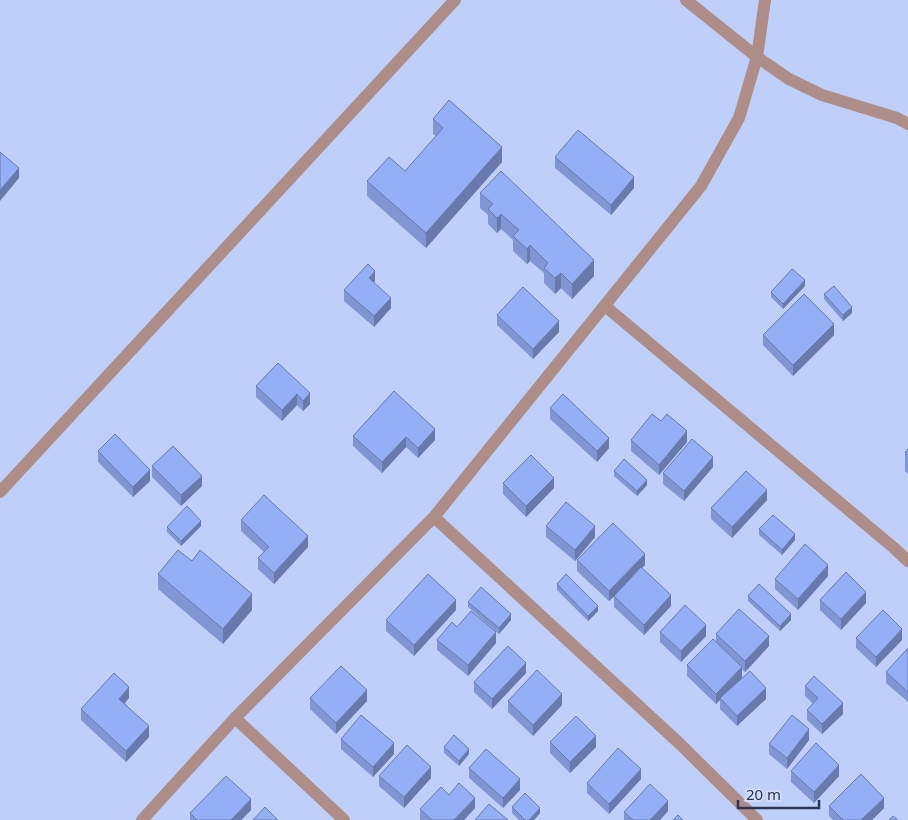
<svg xmlns="http://www.w3.org/2000/svg" width="908" height="820" font-family="'Noto Sans',sans-serif">
<style>
.lines{fill:none;stroke-linecap:round;stroke-linejoin:round}
.minor{stroke:#ae8d88;stroke-width:12}
.wall{fill:#8096d4}
.shaded-wall{fill:#687aac}
.building{fill:#95aff6;stroke:#687aac}
</style>
<rect width="100%" height="100%" fill="#becffa"/>
<g class="lines">
<path class="minor" d="M686,0L757,57L789,79L822,95L897,118L908,124
M605,306L894,548L908,561
M0,492L455,0
M434,517L680,744L757,820
M235,718L344,820
M142,820L235,718L434,517L701,186L739,118L757,57L765,0"/>
</g>
<path class="wall" d="M433,119L502,162L426,248L367,196V181L405,171L436,136L433,134Z
M555,157L634,188L611,215L555,168Z
M480,193L594,276L572,299L561,288L555,294L544,283V273L530,261L527,264L513,251V240L501,229L497,233L488,224V215L480,208Z
M375,281L374,282L391,308L374,327L344,301V290Z
M805,286L783,309L771,297V292Z
M824,294L852,313L843,321L824,299Z
M497,315L559,332L533,359L497,325Z
M763,335H834L793,376L763,345Z
M278,363L310,404L303,411L297,405L282,421L256,397V386Z
M394,391L435,440L418,458L406,447L382,473L353,446V436Z
M550,408L609,448L597,462L550,419Z
M661,421L687,442L659,475L631,451V440Z
M908,449V474L905,471V452Z
M98,451L150,481L133,497L98,462Z
M152,466L202,486L181,506L152,477Z
M713,467L684,501L663,484V473Z
M614,471L647,485L637,496L614,476Z
M503,483L554,488L526,517L503,494Z
M767,500L732,538L711,519V508Z
M241,520L308,547L274,584L258,569V558L264,552L241,531Z
M201,526L181,546L167,532V527Z
M546,526L595,537L575,561L546,537Z
M759,529L795,540L782,555L759,535Z
M577,560L645,565L642,568L671,606L644,635L614,607V597L609,601L577,571Z
M192,561L252,610L223,644L158,589V574Z
M828,576L798,610L775,589V579Z
M557,584L598,611L588,621L557,590Z
M748,596L791,620L780,631L748,601Z
M820,600L866,603L841,630L820,610Z
M468,602L511,620L499,634L468,607Z
M456,610L414,656L386,631V620Z
M457,627L496,643L468,676L437,650V640Z
M660,632L706,636L681,662L660,642Z
M716,634L769,646L745,672L742,669V678L766,699L737,726L720,709V700L716,704L687,676V665L716,642Z
M856,638L902,640L876,667L856,648Z
M908,648V702L886,683V672Z
M526,673L492,709L474,692V682Z
M805,686L843,714L822,734L807,720V710L813,704L805,696Z
M129,698L125,703L149,737L126,762L81,720V709Z
M310,698L367,701L336,734L310,709Z
M508,701L562,705L533,736L508,712Z
M341,739L394,754L373,777L341,749Z
M809,740L787,769L769,754V744Z
M550,742L596,747L570,773L550,753Z
M444,747L469,754L459,766L444,753Z
M469,768L520,790L503,808L469,778Z
M791,771L839,776L814,803L791,782Z
M379,776L431,778L404,808L379,786Z
M641,779L609,814L587,793V783Z
M449,795L475,808L464,820H420V809Z
M829,806L884,808L872,820H833L829,816Z
M512,807L540,813L534,820H519L512,813Z
M251,810L241,820H190V813Z
M668,811L660,820H624V812Z"/>
<path class="shaded-wall" d="M502,147V162L426,248V233Z
M19,168V178L0,201V190Z
M634,177V188L611,215V205Z
M501,214V229L497,233V218Z
M530,245V261L527,264V249Z
M594,260V276L572,299V284Z
M375,271V281L369,288V278Z
M561,273V288L555,294V278Z
M805,280V286L783,309V304Z
M391,298V308L374,327V316Z
M852,307V313L843,321V315Z
M559,321V332L533,359V349Z
M834,324V335L793,376V365Z
M310,393V404L303,411V401Z
M297,394V405L282,421V410Z
M435,429V440L418,458V448Z
M687,431V442L659,475V465Z
M406,437V447L382,473V462Z
M609,438V448L597,462V451Z
M713,457V467L684,501V491Z
M150,470V481L133,497V487Z
M202,476V486L181,506V495Z
M554,478V488L526,517V506Z
M647,480V485L637,496V491Z
M767,490V500L732,538V527Z
M201,521V526L181,546V541Z
M595,526V537L575,561V550Z
M795,534V540L782,555V550Z
M308,536V547L274,584V573Z
M645,554V565L609,601V591Z
M828,565V576L798,610V599Z
M866,592V603L841,630V619Z
M252,594V610L223,644V629Z
M671,595V606L644,635V625Z
M456,600V610L414,656V645Z
M598,606V611L588,621V616Z
M511,614V620L499,634V628Z
M791,614V620L780,631V626Z
M706,625V636L681,662V651Z
M902,629V640L876,667V657Z
M496,632V643L468,676V665Z
M769,636V646L745,672V661Z
M526,663V673L492,709V699Z
M742,667V678L720,698V700L716,704V694Z
M129,687V698L119,709V699Z
M766,688V699L737,726V716Z
M367,690V701L336,734V723Z
M562,694V705L533,736V725Z
M843,703V714L822,734V724Z
M149,726V737L126,762V751Z
M809,729V740L787,769V758Z
M596,736V747L570,773V762Z
M394,743V754L373,777V767Z
M469,749V754L459,766V761Z
M839,765V776L814,803V792Z
M431,767V778L404,808V797Z
M641,769V779L609,814V804Z
M520,779V790L503,808V798Z
M475,798V808L464,820H454Z
M884,798V808L872,820H861Z
M251,799V810L241,820H231Z
M668,801V811L660,820H650Z
M540,808V813L534,820H529Z"/>
<path class="building" d="M449,100L502,147L426,233L367,181L389,157L405,171L443,128L433,119Z
M578,130L634,177L611,205L555,157Z
M0,152L19,168L0,190Z
M501,171L594,260L572,284L561,273L555,278L544,268L548,263L530,245L527,249L513,236L519,230L501,214L497,218L488,209L493,204L480,193Z
M368,264L375,271L369,278L391,298L374,316L344,290Z
M792,269L805,280L783,304L771,292Z
M834,286L852,307L843,315L824,294Z
M523,287L559,321L533,349L497,315Z
M804,294L834,324L793,365L763,335Z
M278,363L310,393L303,401L297,394L282,410L256,386Z
M394,391L435,429L418,448L406,437L382,462L353,436Z
M563,394L609,438L597,451L550,408Z
M652,414L661,421L667,414L687,431L659,465L631,440Z
M115,434L150,470L133,487L98,451Z
M692,439L713,457L684,491L663,473Z
M173,446L202,476L181,495L152,466Z
M908,449V455L905,452Z
M531,455L554,478L526,506L503,483Z
M624,459L647,480L637,491L614,471Z
M746,471L767,490L732,527L711,508Z
M264,495L308,536L274,573L258,558L269,547L241,520Z
M566,502L595,526L575,550L546,526Z
M187,506L201,521L181,541L167,527Z
M773,515L795,534L782,550L759,529Z
M613,523L645,554L609,591L577,560Z
M805,544L828,565L798,599L775,579Z
M178,550L192,561L200,550L252,594L223,629L158,574Z
M641,567L671,595L644,625L614,596Z
M846,572L866,592L841,619L820,600Z
M428,574L456,600L414,645L386,620Z
M566,574L598,606L588,616L557,584Z
M759,584L791,614L780,626L748,596Z
M481,587L511,614L499,628L468,602Z
M685,605L706,625L681,651L660,632Z
M739,609L769,636L745,661L716,634Z
M883,610L902,629L876,657L856,638Z
M471,611L496,632L468,665L437,640L452,622L457,627Z
M713,639L742,667L716,694L687,665Z
M508,646L526,663L492,699L474,682Z
M908,648V692L886,672Z
M341,666L367,690L336,723L310,698Z
M537,670L562,694L533,725L508,701Z
M750,671L766,688L737,716L720,698Z
M114,673L129,687L119,699L149,726L126,751L81,709Z
M814,676L843,703L822,724L807,710L818,698L805,686Z
M361,715L394,743L373,767L341,739Z
M792,715L809,729L787,758L769,744Z
M576,716L596,736L570,762L550,742Z
M454,735L469,749L459,761L444,747Z
M816,743L839,765L814,792L791,771Z
M407,745L431,767L404,797L379,776Z
M618,748L641,769L609,804L587,783Z
M486,749L520,779L503,798L469,768Z
M861,774L884,798L861,820H843L829,806Z
M226,776L251,799L231,820H197L190,813Z
M459,783L475,798L454,820H432L420,809L441,787L449,795Z
M650,784L668,801L650,820H633L624,812Z
M525,793L540,808L529,820H525L512,807Z
M489,804L508,820H475Z
M265,807L278,820H253Z
M678,815L683,820H673Z
M893,816L898,820H889Z"/>
<path d="M738 800v8h81v-8" fill="none" stroke="#2d3754" stroke-width="2.5"/>
<text x="746" y="800" font-size="15" fill="#2d3754" stroke="#d1dcfa" stroke-width="4" paint-order="stroke">20 m</text>
</svg>
